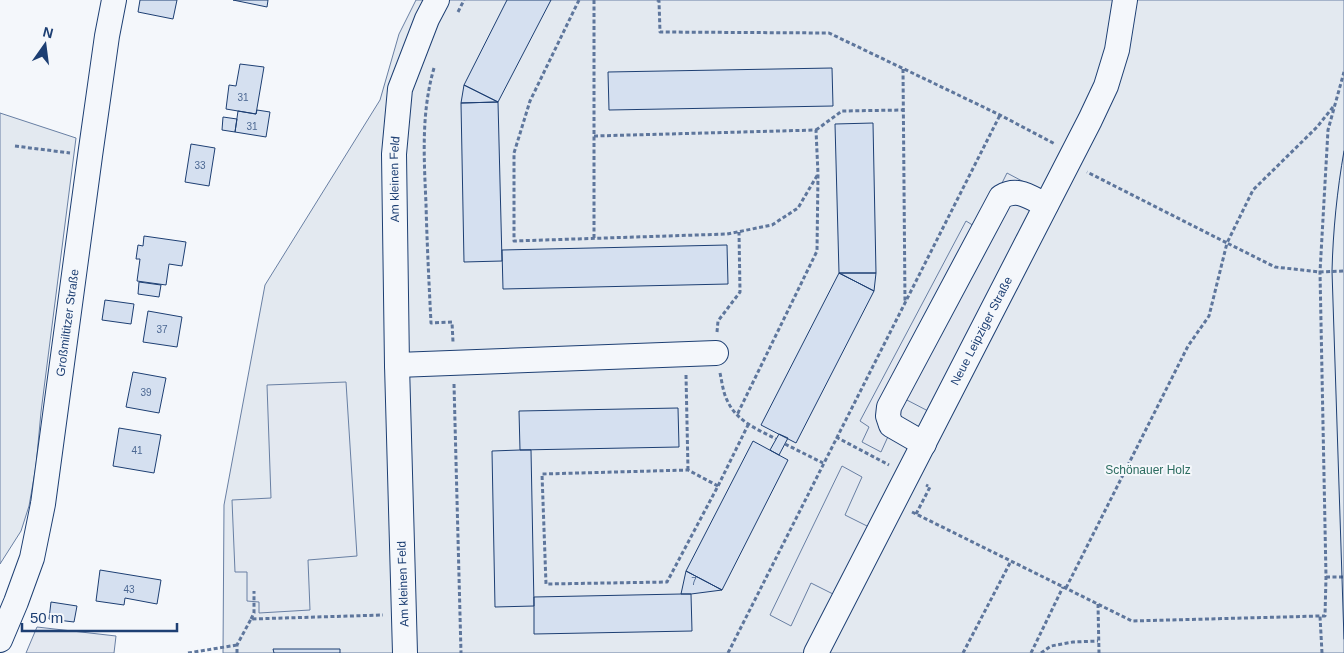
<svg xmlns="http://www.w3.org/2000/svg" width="1344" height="653" font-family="Arial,sans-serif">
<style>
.green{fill:#e3e9f0;stroke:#687fa3}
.parking{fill:#e3e8f0;stroke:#687fa3}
.building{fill:#d5e0f0;stroke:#1d3f73}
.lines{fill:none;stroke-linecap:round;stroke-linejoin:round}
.minor-casing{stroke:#1d3f73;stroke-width:26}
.path{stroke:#5e769c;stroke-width:3;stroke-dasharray:4 2.5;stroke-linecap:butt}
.minor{stroke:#f4f7fb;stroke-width:24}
.tram{stroke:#1d3f73;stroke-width:1}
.labels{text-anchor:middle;stroke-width:4;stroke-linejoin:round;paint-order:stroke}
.number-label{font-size:10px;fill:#4b6792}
.street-label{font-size:12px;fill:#1d3f73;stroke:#f4f7fb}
.park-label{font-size:12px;fill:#2c6c60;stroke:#f4f7fb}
</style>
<rect width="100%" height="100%" fill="#f4f7fb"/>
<path class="green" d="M416,0H1344V653H223L224,505L265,285L380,100L399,34Z
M0,113L76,138L41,412L36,466L29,506L21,531L0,564Z"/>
<path class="parking" d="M1007,173L1041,191L930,412L905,399L881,452L862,442L869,427L860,421L966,221L979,229Z
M346,382L357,556L308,560L310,610L259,613V602L247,601V572H235L232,500L271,498L267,385Z
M842,466L862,477L845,515L869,527L835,595L811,583L791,626L770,615Z
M37,627L116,636L114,653H26Z"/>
<path class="building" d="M140,0H177L173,19L138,12Z
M233,0H268L267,7Z
M507,0H551L498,102L464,85Z
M240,64L264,67L256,114L226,109L229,85L236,86Z
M832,68L833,106L609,110L608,72Z
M464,85L498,102L461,103Z
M498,102L502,261L464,262L461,103Z
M257,110L270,112L266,137L235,132L238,111L256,114Z
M223,117L237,119L235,132L222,130Z
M873,123L876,273H839L835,124Z
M191,144L215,148L209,186L185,182Z
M144,236L186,242L182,266L169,264L166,285L137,281L140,259H136L138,245L143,246Z
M727,245L728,284L503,289L502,250Z
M839,273H876L874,291Z
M839,273L874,291L796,443L761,425Z
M139,282L161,285L159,297L138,294Z
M105,300L134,304L131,324L102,320Z
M148,311L182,317L177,347L143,342Z
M133,372L166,378L159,413L126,407Z
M678,408L679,447L520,450L519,411Z
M119,428L161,435L154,473L113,466Z
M779,434L788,438L779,455L770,450Z
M753,441L788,460L722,590L686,571Z
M520,450H531L534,606L495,607L492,451Z
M100,570L161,580L157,604L125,598L124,605L96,601Z
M686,571L722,590L691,594H681Z
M681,594H691L692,631L534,634V597Z
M51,602L77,606L74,622L49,619Z
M273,649H340V653H274Z"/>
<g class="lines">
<g class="minor-casing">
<g id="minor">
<path d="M397,365L716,353"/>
<path d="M924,444L891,425L888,416L889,407L1001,197C1018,187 1029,197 1046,205"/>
<path id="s1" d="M0,640L16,602L32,558L43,504L90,156L107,36L114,0"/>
<path id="s2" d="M405,653L397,365L394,154L400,89L427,19L437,0"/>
<path id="s3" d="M816,653L1090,120L1106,86L1117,50L1125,0"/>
</g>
</g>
<path class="path" d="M579,0L530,101L514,153V241L727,234L772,225L798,208L818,174
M657,0L659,1L660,32L829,33L1000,115L1055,144
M458,12L464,0
M434,68C421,113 424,158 426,204C427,244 429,283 431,323L452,322L453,342
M903,69L905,303
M1333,107L1317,127L1253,190L1227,243L1275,267L1320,272L1344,271
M816,130L842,111L904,110
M594,136L816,130L818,174L817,251L737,415
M15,146L70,153
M594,238V0
M717,332L718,321L740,292L739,232
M720,373C722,382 723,392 727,400C736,421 757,429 776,439
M686,375L688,470
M454,384L461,653
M836,437L889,465
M785,444L823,463
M718,486L688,470L542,474L546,584L667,582L718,486L748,425
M912,512L1132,621L1320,616
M916,514L930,487L926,485
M1326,577H1344
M1066,588L1188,346L1209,316L1227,243L1087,172
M1098,604L1099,653
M251,619L254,613V591
M188,653L237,645
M237,653V645L251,619L383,615
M728,653L1000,115
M963,653L1011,561
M1031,653L1063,587
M1041,653L1051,646L1073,642L1098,641
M1322,653L1320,616H1325L1326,577L1320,272L1328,130L1344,72"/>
<use href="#minor" class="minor"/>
<path class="tram" d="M1344,151C1337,191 1333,231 1332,271L1344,639"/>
</g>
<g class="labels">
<g class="number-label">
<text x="243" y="101">31</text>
<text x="252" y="130">31</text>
<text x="200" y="169">33</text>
<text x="162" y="333">37</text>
<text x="146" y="396">39</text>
<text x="137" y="454">41</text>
<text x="694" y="585">7</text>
<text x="129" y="593">43</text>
</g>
<g class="street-label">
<text dy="4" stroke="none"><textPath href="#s2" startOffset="474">Am kleinen Feld</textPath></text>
<text dy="4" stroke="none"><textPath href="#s1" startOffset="326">Großmiltitzer Straße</textPath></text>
<text dy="4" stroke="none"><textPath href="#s3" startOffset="362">Neue Leipziger Straße</textPath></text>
<text transform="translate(403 584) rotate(-92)" y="4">Am kleinen Feld</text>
</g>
<g class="park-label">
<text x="1148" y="474">Schönauer Holz</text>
</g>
</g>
<g transform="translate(45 45) rotate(14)" stroke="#f4f7fb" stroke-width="4" paint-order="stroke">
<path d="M0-4L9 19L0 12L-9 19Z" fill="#1d3f73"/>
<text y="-8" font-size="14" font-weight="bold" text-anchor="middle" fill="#1d3f73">N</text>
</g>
<path d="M22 623v8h155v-8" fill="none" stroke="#1d3f73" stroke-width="2.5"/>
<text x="30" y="623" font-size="15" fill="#1d3f73" stroke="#f4f7fb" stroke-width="4" paint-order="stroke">50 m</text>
</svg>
